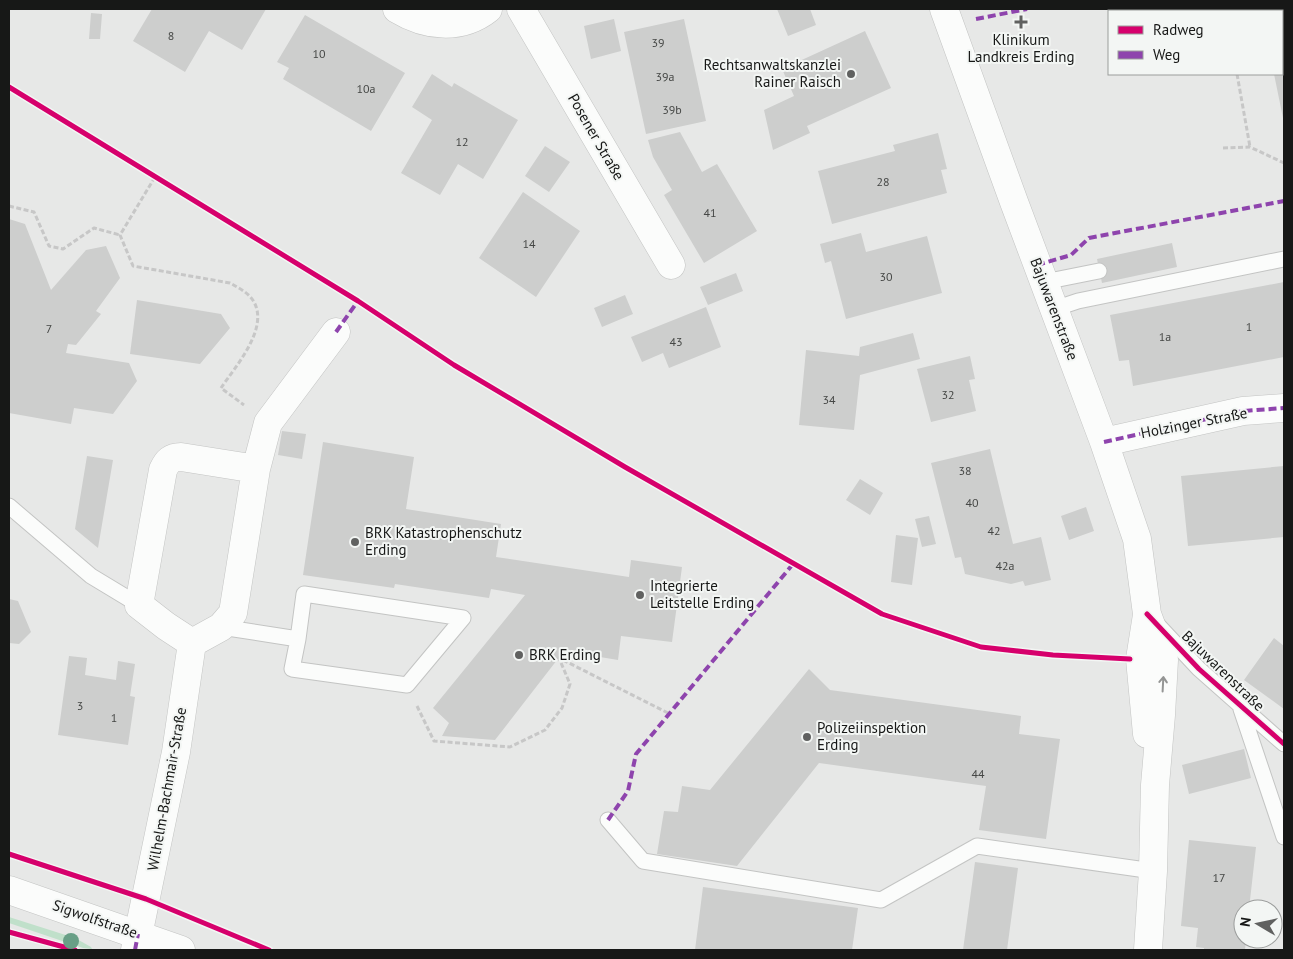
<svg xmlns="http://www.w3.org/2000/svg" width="1293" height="959" font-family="'PT Sans',sans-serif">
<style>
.green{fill:#c0e0ca}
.building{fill:#cdcecd}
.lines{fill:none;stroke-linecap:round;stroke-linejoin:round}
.lane-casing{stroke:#c3c4c3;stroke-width:17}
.street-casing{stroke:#c3c4c3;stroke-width:29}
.secondary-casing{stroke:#c3c4c3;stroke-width:29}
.path{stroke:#c7c7c7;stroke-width:3;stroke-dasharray:5 2.5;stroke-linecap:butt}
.lane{stroke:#fbfcfb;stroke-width:15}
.street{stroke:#fbfcfb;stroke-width:28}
.secondary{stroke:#fbfcfb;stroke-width:28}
.quiet{stroke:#8e44ad;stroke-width:4;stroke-dasharray:8 4;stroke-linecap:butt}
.cycleway-casing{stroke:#f3f6f4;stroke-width:8}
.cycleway{stroke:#d6006c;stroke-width:5}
.tree{fill:#689f86}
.oneway{stroke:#949594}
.poi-dot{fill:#606160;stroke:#f3f6f4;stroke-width:2}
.labels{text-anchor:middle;stroke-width:4;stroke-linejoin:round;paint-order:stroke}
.number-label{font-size:12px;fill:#444644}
.poi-label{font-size:15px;fill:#171817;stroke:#f3f6f4;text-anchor:start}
.street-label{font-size:15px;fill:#171817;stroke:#f3f6f4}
</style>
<rect width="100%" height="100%" fill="#e7e8e7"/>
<path class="green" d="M9,917L75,938L91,947L92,949L83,948L9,923Z"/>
<path class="building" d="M152,9H266L242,50L209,31L185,72L133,41Z
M777,9H810L816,25L788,36Z
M1263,9H1284V123L1274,74H1282V11H1263Z
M91,13L102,14L100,39H89Z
M305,15L405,73L371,131L283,79L289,68L277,62Z
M614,19L621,51L591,59L584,26Z
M684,19L706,121L646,134L624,32Z
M865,31L891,88L807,126L810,133L773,150L764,110L794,96L782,69Z
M432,74L452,87L454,83L518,120L483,179L458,164L440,195L401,173L432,120L412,107Z
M680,132L702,172L717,164L757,231L704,263L664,195L672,190L653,157L648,140Z
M938,133L947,169L941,170L947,193L832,224L818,171L895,151L893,145Z
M545,146L570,162L549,192L525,176Z
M523,192L580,231L536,297L479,258Z
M9,219L25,224L51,290L86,250L106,246L120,278L96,311L101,314L76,345L68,344L66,353L129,363L137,381L113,414L74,408L71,424L9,413Z
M861,233L866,252L927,236L942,293L846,319L831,261L825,263L820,244Z
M1172,243L1177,267L1102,283L1097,259Z
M736,273L743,291L708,305L700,287Z
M1284,282V357L1133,386L1129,360L1119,361L1110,315Z
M625,295L633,314L602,327L594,308Z
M137,300L221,314L230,328L200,364L130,354Z
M706,307L721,347L669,368L663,353L642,362L631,337Z
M913,333L920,359L860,375L854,430L799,425L806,350L859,356L860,347Z
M970,356L975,379L969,380L976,411L931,422L917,369Z
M282,431L306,434L302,459L278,455Z
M323,442L414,457L406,509L501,524L496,557L629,577L631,560L682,567L672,642L621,636L618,660L564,651L495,740L442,736L449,723L433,708L525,595L491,589L489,598L395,584L394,588L303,575Z
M990,449L1013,544L1041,537L1051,580L1025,586L1023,581L1011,584L965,574L961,557L955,558L931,463Z
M87,456L113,460L98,548L75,529Z
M1284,466V537L1188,546L1181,476Z
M860,479L883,493L870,515L846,500Z
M1086,507L1094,531L1069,540L1061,516Z
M929,516L936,544L922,547L915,519Z
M896,535L918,538L912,585L891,582Z
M9,599L18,601L31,632L19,644L9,643Z
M1274,638L1284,646V709L1244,680Z
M69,656L87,658L85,675L116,680L118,661L135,664L130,696L135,697L128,745L58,735Z
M809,669L830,690L1021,716L1019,734L1060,739L1046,839L979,830L986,786L819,763L737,866L657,854L664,811L678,812L682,786L710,790Z
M1244,749L1251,778L1189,794L1182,765Z
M1189,840L1256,847L1249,909H1243V939H1246L1245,950H1204V948L1196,947L1198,928L1181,926Z
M975,862L1018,868L1007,950H963Z
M703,887L858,908L852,950H695Z"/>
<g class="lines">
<g class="lane-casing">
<path id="lane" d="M1044,282L1099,271
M1054,309L1078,301L1284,259
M9,506L91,576L139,605
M1157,624L1199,669L1284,744
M221,627L298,639L292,669L407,685L463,618L304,594L298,639
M1241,709L1284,837
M608,820L643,861L881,900L977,846L1153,871"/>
</g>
<g class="street-casing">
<path id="street" d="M397,9C425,26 460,31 488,9
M521,9L671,265
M944,9L1014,202L1104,442L1137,539L1147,614L1164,660L1161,715L1155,785L1153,871L1148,950
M1104,442L1243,411L1284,408
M256,469L268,423L336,332
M1147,615L1140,659L1147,734
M135,950L176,752L192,643L221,627L233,613L256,469L181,457C171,457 167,461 163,470L139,605L166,626L192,643"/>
</g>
<g class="secondary-casing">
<path id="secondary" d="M9,890L181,950"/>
</g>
<path class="path" d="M1225,9V11
M1237,74L1250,147
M1223,148L1250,147L1284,163
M155,177L120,235L133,266L230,283C239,288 249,293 254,302C269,329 235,367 221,388L244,405
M9,206L34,212L49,246L63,249L94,228L120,235
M417,706L434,741L510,747L545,730L562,708L570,684L559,658L670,714"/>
<use href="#lane" class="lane"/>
<use href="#street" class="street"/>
<use href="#secondary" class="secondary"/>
<path class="quiet" d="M976,19L1027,9
M1037,265L1071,255L1089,238L1284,201
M336,332L358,301
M1104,442L1243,411L1284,408
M608,820L628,791L636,754L793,564
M135,950L138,934"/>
<g class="cycleway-casing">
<path id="cycleway" d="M9,87L358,301L454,365L625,467L882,614L981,647L1053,655L1130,659
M1147,614L1199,669L1284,744
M9,854L146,899L269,950
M9,932L75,950"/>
</g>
<use href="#cycleway" class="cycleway"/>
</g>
<circle class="tree" cx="71" cy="941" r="8"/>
<defs><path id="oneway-shaft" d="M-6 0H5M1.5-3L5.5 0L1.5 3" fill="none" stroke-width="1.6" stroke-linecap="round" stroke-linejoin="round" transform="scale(1.25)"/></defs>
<use class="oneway" href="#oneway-shaft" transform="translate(1163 684) rotate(-87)"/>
<g class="poi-dot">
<path d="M1018.5 14.5h5v5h5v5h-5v5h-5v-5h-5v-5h5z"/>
<circle cx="851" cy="74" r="5"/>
<circle cx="355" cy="542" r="5"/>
<circle cx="640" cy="595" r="5"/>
<circle cx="519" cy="655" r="5"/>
<circle cx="807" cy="737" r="5"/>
</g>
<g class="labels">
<g class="number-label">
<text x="171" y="40">8</text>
<text x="658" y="47">39</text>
<text x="319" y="58">10</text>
<text x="665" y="81">39a</text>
<text x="366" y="93">10a</text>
<text x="672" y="114">39b</text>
<text x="462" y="146">12</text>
<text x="883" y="186">28</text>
<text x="710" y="217">41</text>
<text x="529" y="248">14</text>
<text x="886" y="281">30</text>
<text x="1249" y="331">1</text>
<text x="49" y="333">7</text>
<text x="1165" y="341">1a</text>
<text x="676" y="346">43</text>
<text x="948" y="399">32</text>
<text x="829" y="404">34</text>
<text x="965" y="475">38</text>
<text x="972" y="507">40</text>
<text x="994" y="535">42</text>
<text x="1005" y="570">42a</text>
<text x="80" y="710">3</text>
<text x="114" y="722">1</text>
<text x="978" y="778">44</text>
<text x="1219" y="882">17</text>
</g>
<g class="poi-label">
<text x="1021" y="45" text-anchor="middle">Klinikum<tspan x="1021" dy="17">Landkreis Erding</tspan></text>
<text x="841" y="70" text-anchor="end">Rechtsanwaltskanzlei<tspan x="841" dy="17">Rainer Raisch</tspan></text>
<text x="365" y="538">BRK Katastrophenschutz<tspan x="365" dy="17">Erding</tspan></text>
<text x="650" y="591">Integrierte<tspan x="650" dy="17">Leitstelle Erding</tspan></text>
<text x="529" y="660">BRK Erding</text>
<text x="817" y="733">Polizeiinspektion<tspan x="817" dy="17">Erding</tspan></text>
</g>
<g class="street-label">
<text transform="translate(596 137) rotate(60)" y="5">Posener Straße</text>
<text transform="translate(1054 309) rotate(69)" y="5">Bajuwarenstraße</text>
<text transform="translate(1194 423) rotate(-11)" y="5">Holzinger Straße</text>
<text transform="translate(1223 671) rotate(44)" y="5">Bajuwarenstraße</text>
<text transform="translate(167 789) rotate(-80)" y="5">Wilhelm-Bachmair-Straße</text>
<text transform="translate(95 919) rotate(19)" y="5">Sigwolfstraße</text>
</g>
</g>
<rect width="1293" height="959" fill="none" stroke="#171817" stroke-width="20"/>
<rect x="1108" y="10" width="175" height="65" fill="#f3f6f4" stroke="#9b9d9c"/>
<rect x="1118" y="26" width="25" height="8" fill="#d6006c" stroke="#9b9d9c"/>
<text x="1153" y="35" font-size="15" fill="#171817">Radweg</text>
<rect x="1118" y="51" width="25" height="8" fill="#8e44ad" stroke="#9b9d9c"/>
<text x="1153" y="60" font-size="15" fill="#171817">Weg</text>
<g transform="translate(1258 924) rotate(279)"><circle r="24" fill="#f3f6f4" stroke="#9b9d9c"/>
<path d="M0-4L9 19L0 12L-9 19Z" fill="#606160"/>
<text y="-8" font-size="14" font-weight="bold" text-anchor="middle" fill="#171817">N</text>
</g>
</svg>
